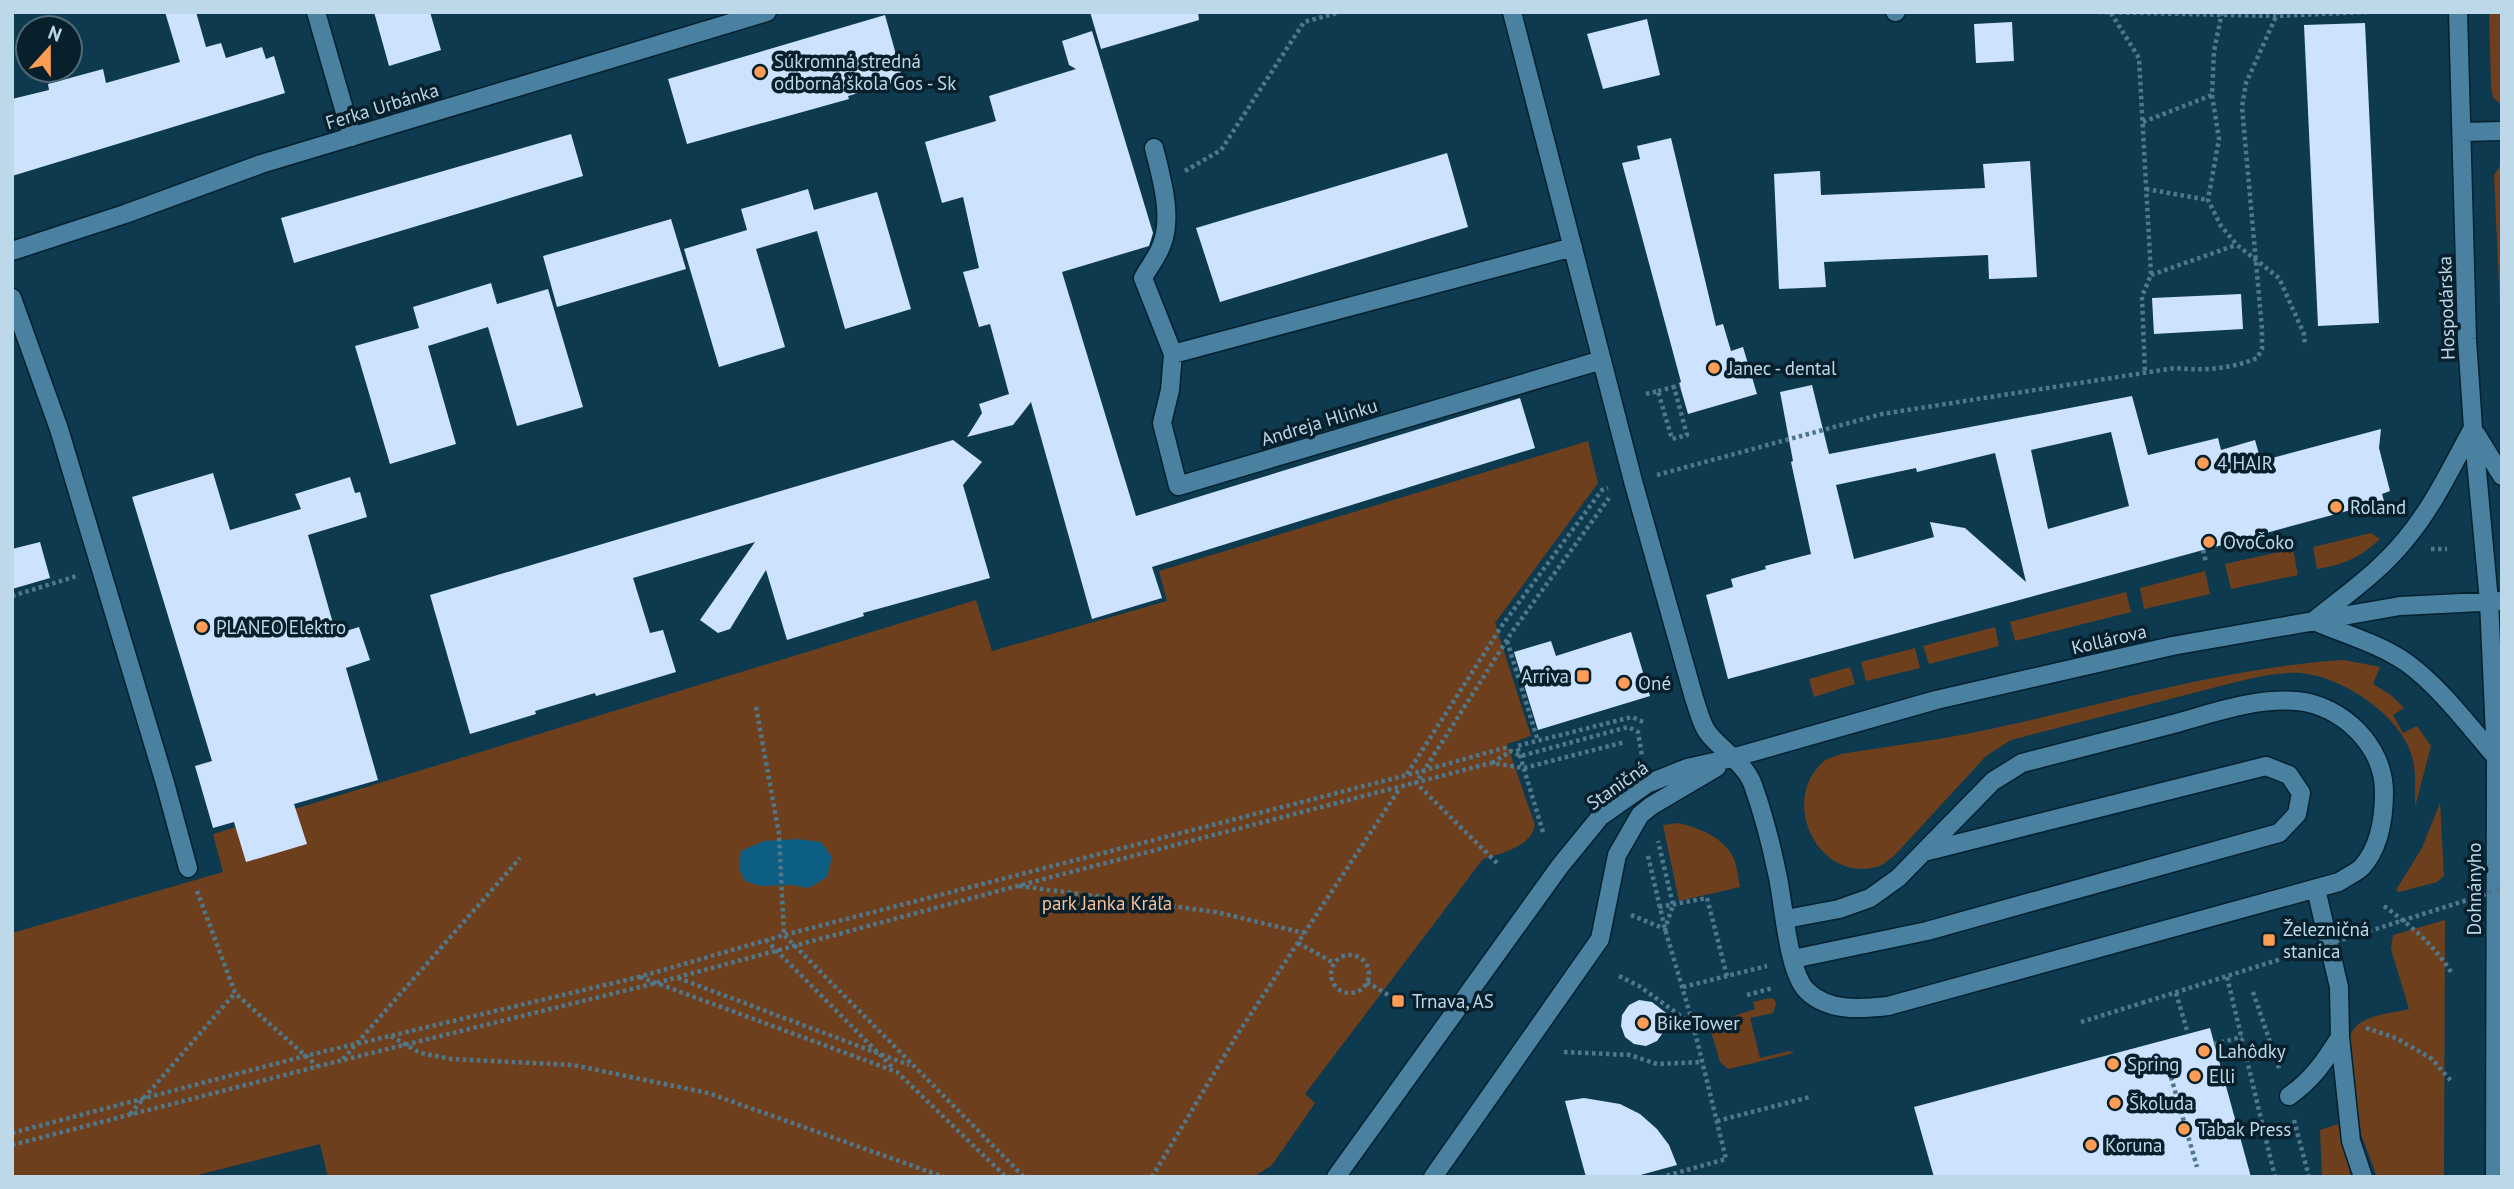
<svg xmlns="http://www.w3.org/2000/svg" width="2514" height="1189" font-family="'PT Sans',sans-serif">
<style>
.green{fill:#6e3f1d}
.water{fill:#0c5f83}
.building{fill:#cce2fe;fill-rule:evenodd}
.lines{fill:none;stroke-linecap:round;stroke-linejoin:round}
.minor-casing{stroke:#03202f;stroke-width:21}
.path{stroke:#51778b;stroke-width:4.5;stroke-dasharray:3.5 3.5;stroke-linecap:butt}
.minor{stroke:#4a81a0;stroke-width:18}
.path-bridge{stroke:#51778b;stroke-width:4.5;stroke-dasharray:3.5 3.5;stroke-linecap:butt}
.poi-dot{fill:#fd9c55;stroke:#08202c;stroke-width:2.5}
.labels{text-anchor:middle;stroke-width:7;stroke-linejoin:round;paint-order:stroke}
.poi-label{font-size:19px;fill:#bdd8e9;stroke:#08202c;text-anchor:start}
.street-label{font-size:19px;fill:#bdd8e9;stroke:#08202c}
.park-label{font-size:19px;fill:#fcbf97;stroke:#08202c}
</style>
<rect width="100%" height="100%" fill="#0e3a50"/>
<path class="green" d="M2489,12H2501L2502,105L2493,98L2491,85Z
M2502,163V351L2494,175Z
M1588,441L1598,483L1495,623L1531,736L1507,744L1535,825C1531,847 1501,853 1483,859L1305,1094L1315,1103L1272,1165L1253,1177H328L320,1144L190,1177H12V933L223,872L213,834L976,600L992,651L1167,601L1159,571Z
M2371,533L2380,539C2361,557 2343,565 2317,569L2313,547Z
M2293,549L2298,575L2231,589L2225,564Z
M2205,571L2210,594L2144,609L2140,588Z
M2126,592L2131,612L2015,641L2010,622Z
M1995,627L1999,646L1929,664L1923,646Z
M1915,648L1920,668L1866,681L1861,662Z
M2344,660L2380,667L2373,684L2391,695L2404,708L2393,715L2403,733L2417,726L2431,746L2415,807C2415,787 2417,766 2409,748C2393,711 2340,676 2300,673C2278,672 2257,677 2236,682L2011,740L1986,756L1894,856C1888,860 1882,866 1876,867C1818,882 1780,802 1822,763C1826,758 1835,757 1841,754C1895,745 1951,739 2004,726C2117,701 2229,667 2344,660Z
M1850,667L1855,684L1814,697L1809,679Z
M2440,803L2444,876L2437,882L2399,892L2396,890L2422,848Z
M1678,823C1699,828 1724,837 1734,859C1737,867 1738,878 1740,887L1679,901L1663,825Z
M2445,920L2444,1177H2377L2361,1134L2349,1039C2356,1014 2386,1015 2409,1009L2391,949L2393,935Z
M1770,998L1774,999L1776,1004L1773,1013L1750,1018L1760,1058L1790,1051L1794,1053L1733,1068L1728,1069L1720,1062L1709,1024L1755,1009L1753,1002Z
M2338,1124L2351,1177H2322L2320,1130Z"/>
<path class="water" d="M797,839L821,842L832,857L827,877L809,888L791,885L760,886L745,881L739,869L741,851L764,841Z"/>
<path class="building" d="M165,12H196L206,47L221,43L226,58L262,47L266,59L274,56L285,93L12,176V99L49,90L48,84L103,69L106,83L180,62Z
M374,12H430L441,50L389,66Z
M1090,12H1198L1199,20L1101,49Z
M885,15L903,80L848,96L849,99L687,144L668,79Z
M1647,19L1660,75L1603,89L1587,34Z
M2012,22L2014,61L1976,63L1974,24Z
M2365,23L2379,323L2318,326L2304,25Z
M1092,31L1153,233L1149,246L1062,272L1136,516L1520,398L1535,448L1152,567L1162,598L1092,619L1031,402L1013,425L967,437L982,413L979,404L1009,394L990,324L979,327L963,272L979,268L963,197L942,203L925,142L996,121L989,96L1076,69L1069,65L1062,41Z
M571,134L583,176L294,263L281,218Z
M1671,138L1716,326L1723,324L1731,351L1743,347L1757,394L1688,414L1679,383L1681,382L1622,163L1640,159L1637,146Z
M1447,153L1468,227L1220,302L1196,228Z
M2030,161L2037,277L1989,279L1988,255L1824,262L1826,287L1779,289L1774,174L1820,171L1821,195L1985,188L1983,164Z
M808,189L814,210L877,192L911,309L845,329L817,231L756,249L785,347L719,367L684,249L747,230L741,209Z
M671,219L686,269L557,307L543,256Z
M491,283L497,304L548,289L583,407L517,426L488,327L428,346L456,444L390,464L355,346L419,328L413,307Z
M2241,294L2243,329L2154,334L2152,298Z
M1812,385L1829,454L2132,396L2148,455L2218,438L2221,450L2255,440L2261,461L2381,429L2379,448L2390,491L2382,494L2384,501L1728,679L1706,595L1733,587L1731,579L1766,569L1765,566L1811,554L1791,462L1793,461L1780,392ZM2111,432L2129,506L2048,529L2031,450ZM1995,453L2026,582L1965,528L1930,522L1934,537L1854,559L1836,485L1916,468L1917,472Z
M953,440L982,462L963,485L990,578L863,613L864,616L787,640L766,570L730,629L718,633L700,620L755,542L633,578L650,633L663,630L676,672L596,696L595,693L535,711L536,714L470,734L430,595Z
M213,473L230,530L301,509L295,494L350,477L355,493L360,492L367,517L308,535L336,634L359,627L370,660L346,668L378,780L294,804L307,844L246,862L234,822L213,828L195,766L212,761L132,497Z
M40,542L50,578L12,589V549Z
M1631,632L1650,696L1538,730L1514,652L1551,641L1556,656Z
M1639,1000L1652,1002L1666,1013L1664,1031L1657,1041L1646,1046L1634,1044L1625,1037L1621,1026L1622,1015L1629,1005Z
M2210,1028L2251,1177H1934L1914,1107Z
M1584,1098L1620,1104L1640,1114L1657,1129L1669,1145L1677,1165L1633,1177H1586L1565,1101Z"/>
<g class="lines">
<g class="minor-casing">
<path id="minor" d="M316,12L352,137
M1512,12L1633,481L1694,698C1698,709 1701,724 1708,733C1721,750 1746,764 1753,785C1763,813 1771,844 1777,873C1784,902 1787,971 1807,991C1829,1012 1861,1009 1888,1006L2339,882C2346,877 2356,873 2362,867C2380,847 2384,818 2384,792C2384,746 2342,705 2297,701C2255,698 2216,712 2177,723C2125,736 2074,750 2022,763L1993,781L1898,878L1870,898L1839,909L1786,919
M1895,12H1896
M2458,12L2467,339L2473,428L2489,601L2496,757L2495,1177
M2462,132L2502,131
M1154,148C1161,176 1173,216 1162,244C1158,256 1149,267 1143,278L1173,354L1573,247
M12,251L125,214L261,164L767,12
M12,298L59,429L165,783L188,868
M1173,354L1170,390L1162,423L1178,486L1602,360
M2476,434L2502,476
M2316,619C2347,594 2380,571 2405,540C2433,507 2452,466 2473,428
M2314,621C2344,634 2380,644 2407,663C2441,688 2468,725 2496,757
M2316,889L2339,987L2340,1037L2351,1141L2363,1177
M1793,959L1927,931L2279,833L2297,814L2301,793L2289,775L2266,766L1924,852
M2289,1096C2312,1080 2325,1061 2340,1037
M1336,1177L1560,866L1600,817L1647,784L1687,768L1732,758L1936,700L2172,646L2400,606L2502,601
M1433,1177L1600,939L1617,855L1640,815L1651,806L1717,767"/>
</g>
<path class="path" d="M2098,12L2275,16L2369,12
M2222,12L2214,51L2212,95L2219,139L2208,200L2221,226L2237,245L2279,278L2304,334L2305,346
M2111,13L2139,58L2151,275L2142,296L2145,374
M2143,122L2212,95
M1185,171L1221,150L1304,22L1340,12
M2146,189L2208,200
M2151,275L2236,245
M1658,391L1674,387
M1646,394L1658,391L1672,439L1687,435L1674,387L1680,385
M1657,475L1882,414L2175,368C2203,371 2231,369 2257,358L2262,349V329L2242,107L2246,83L2278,12
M2431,549H2447
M2203,550L2206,562
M12,596L77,576
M1507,641L1538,741
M756,707L779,834L784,935L1024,1177
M1492,763L1511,751
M1407,774L1503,624L1602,490L1608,488
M1543,832L1517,746L1632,717L1646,723
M1648,856L1665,929L1693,1024L1726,1159L1662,1177
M1497,863L1416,783L1512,632L1609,498
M1019,886L1216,912L1304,933
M197,891L235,993L317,1066
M2384,906C2410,925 2434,945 2451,972
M1659,907L1707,898L1727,976L1767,966
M1631,915L1665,929L1673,905L1658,841
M766,940L894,1069
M1298,943L1334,963
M1331 974a19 19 0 1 1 38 0a19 19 0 1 1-38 0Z
M1619,976L1639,986L1692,1024
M640,977L897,1072L1006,1177
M2227,977L2275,1177
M678,978L909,1065
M1367,982L1398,1001
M1683,987L1727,976
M2253,992L2280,1071
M2176,993L2188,1034
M1747,995L1773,988
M2081,1022L2142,1003
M2366,1028L2396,1038L2432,1059L2451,1081
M391,1036L420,1053L452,1059L573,1065L708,1093L944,1177
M2214,1044L2242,1037
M1564,1052L1630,1055L1657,1064L1702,1062
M343,1059L520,858
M2171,1077L2197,1167
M130,1114L235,993
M2294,1120L2309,1177
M1717,1121L1810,1097
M12,1133L305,1056L639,977L784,935L1407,775L1504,748L1521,756L1628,727L1638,732L1642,756
M12,1145L343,1060L656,983L1017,886L1491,763L1524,768L1625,742
M1152,1177L1237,1035L1400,788"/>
<use href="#minor" class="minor"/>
<path class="path-bridge" d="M2142,1003L2502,889"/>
</g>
<g class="poi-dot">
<circle cx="760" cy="72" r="7"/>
<circle cx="1714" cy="368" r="7"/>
<circle cx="2203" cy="463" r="7"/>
<circle cx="2336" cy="507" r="7"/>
<circle cx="2209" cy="542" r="7"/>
<circle cx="202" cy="627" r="7"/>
<rect x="1576" y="669" width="14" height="14" rx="3.5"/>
<circle cx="1624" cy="683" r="7"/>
<rect x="2262" y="933" width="14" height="14" rx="3.5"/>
<rect x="1391" y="994" width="14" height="14" rx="3.5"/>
<circle cx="1643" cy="1023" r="7"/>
<circle cx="2204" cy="1051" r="7"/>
<circle cx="2113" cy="1064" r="7"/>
<circle cx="2195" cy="1076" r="7"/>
<circle cx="2115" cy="1103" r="7"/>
<circle cx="2184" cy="1129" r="7"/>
<circle cx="2091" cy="1145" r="7"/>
</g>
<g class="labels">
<g class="poi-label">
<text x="774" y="68">Súkromná stredná<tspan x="774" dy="22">odborná škola Gos - Sk</tspan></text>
<text x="1728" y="375">Janec - dental</text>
<text x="2217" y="470">4 HAIR</text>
<text x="2350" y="514">Roland</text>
<text x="2223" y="549">OvoČoko</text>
<text x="216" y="634">PLANEO Elektro</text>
<text x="1569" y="683" text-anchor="end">Arriva</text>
<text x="1638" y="690">Oné</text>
<text x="2283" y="936">Železničná<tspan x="2283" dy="22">stanica</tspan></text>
<text x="1412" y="1008">Trnava, AS</text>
<text x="1657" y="1030">BikeTower</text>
<text x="2218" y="1058">Lahôdky</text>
<text x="2127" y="1071">Spring</text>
<text x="2209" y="1083">Elli</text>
<text x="2129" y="1110">Školuda</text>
<text x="2198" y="1136">Tabak Press</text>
<text x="2105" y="1152">Koruna</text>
</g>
<g class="street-label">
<text transform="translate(382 106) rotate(-17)" y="7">Ferka Urbánka</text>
<text transform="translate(2446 308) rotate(-92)" y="7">Hospodárska</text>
<text transform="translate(1319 422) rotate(-17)" y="7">Andreja Hlinku</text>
<text transform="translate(2109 639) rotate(-13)" y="7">Kollárova</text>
<text transform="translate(1617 785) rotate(-35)" y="7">Staničná</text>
<text transform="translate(2474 889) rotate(-90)" y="7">Dohnányho</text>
</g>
<g class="park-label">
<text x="1107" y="910">park Janka Kráľa</text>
</g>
</g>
<rect width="2514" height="1189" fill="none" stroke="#bdd8e9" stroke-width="28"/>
<g transform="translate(49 49) rotate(21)"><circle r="33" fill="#08202c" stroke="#506a78" stroke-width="2"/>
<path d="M0-5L12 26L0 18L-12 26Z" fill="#fd9c55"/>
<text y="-10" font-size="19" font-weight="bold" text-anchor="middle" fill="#bdd8e9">N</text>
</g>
</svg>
